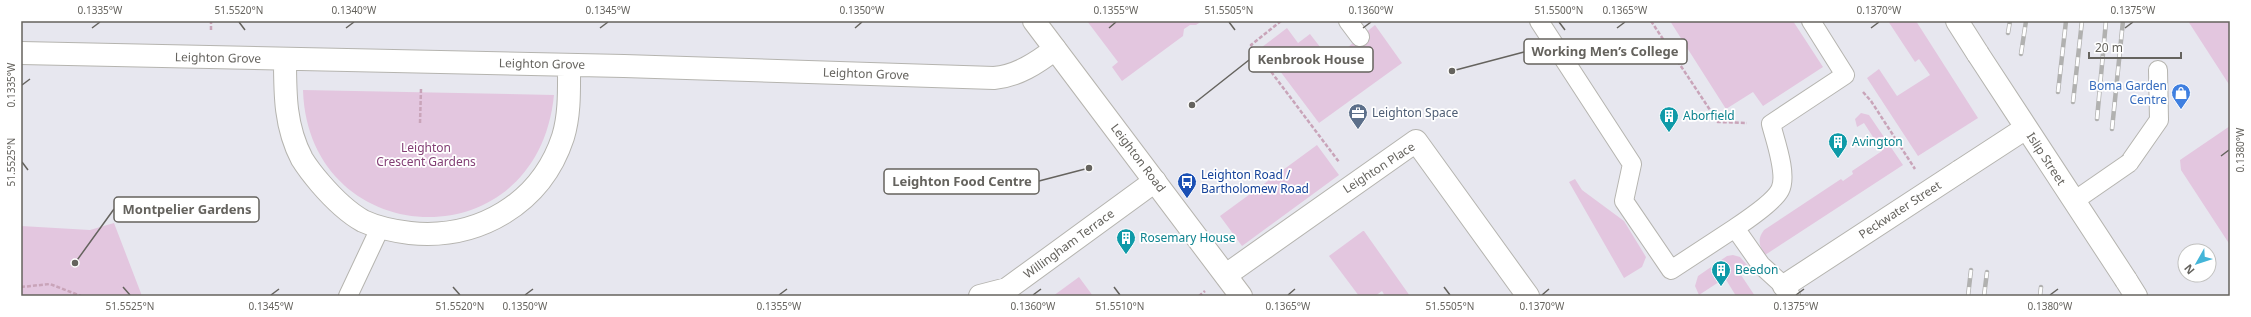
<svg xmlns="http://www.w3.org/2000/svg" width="2251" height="317" font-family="'Noto Sans',sans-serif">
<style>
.green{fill:#e3c6df}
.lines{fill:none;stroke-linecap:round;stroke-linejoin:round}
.lane-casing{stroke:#b5b4af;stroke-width:20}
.street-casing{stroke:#b5b4af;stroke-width:24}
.secondary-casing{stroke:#b6b4ae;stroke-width:24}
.path{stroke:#c9a4b9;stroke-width:2.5;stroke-dasharray:4 2;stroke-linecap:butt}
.lane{stroke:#fff;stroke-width:18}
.street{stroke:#fff;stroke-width:22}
.secondary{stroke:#fff;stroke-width:22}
.rail-casing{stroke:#b1b1b0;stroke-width:4.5}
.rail{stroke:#fff;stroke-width:3;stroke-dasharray:9;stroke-linecap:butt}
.lane-bridge-casing{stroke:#b5b4af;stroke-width:20;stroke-linecap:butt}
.street-bridge-casing{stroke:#b5b4af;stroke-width:24;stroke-linecap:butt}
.lane-bridge{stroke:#fff;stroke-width:18}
.street-bridge{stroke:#fff;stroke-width:22}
.ticks{fill:none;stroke:#65635e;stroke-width:1.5}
.labels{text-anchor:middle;stroke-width:3.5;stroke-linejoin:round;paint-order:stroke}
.street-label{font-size:12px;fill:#65635e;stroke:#fff}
.shop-label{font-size:12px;fill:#366cbe;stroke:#fff;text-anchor:end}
.service-label{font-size:12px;fill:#4e5e75;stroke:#fff;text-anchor:start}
.culture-label{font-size:12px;fill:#0d838f;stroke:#fff;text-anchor:start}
.park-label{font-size:12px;fill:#833f75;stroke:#fff}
.transit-label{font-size:12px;fill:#164399;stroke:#fff;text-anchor:start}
.leader{fill:none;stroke:#65635e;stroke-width:1.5}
.callout-dot{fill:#65635e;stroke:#fff;stroke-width:1.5}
.callout{fill:#fff;stroke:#65635e;stroke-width:1.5}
.callout-label{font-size:13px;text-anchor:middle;font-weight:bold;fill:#65635e}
.neatline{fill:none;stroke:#65635e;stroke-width:1.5}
.ticks-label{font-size:10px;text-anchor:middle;fill:#65635e}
</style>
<rect width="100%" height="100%" fill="#e7e7ef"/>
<path class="green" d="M1087,21H1202L1196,25H1190L1184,29L1183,36L1122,81L1112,67L1118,62Z
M1670,21H1793L1823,67L1763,106L1753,92L1726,109Z
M1888,21H1916L1978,118L1918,156L1867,78L1879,69L1897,96L1930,75L1919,59L1915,62Z
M2188,21H2230V86Z
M1375,25L1402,63L1319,123L1262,47L1287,28L1298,43L1310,34L1331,61Z
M303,90L554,95C537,265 308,252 303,90Z
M1861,113L1869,115L1903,165L1765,255C1759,246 1757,239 1764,230L1841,179L1843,181L1853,174L1852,171L1882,151L1864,123L1857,127L1855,119Z
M2230,126V245L2181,170L2180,160Z
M1317,145L1339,175L1242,246L1220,216Z
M1575,179L1582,190L1624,221L1646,257L1642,267L1624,278L1569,182Z
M114,223L142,296H21V226L90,230Z
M1363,231H1364L1410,296H1385L1382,291L1375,296H1359L1329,256Z
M1733,255L1740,257L1748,266L1739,272L1755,296H1736L1725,278L1699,295L1695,286L1698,276L1727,256Z
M1079,277L1093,296H1053Z"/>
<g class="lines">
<g class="lane-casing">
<path id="lane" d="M1348,21L1360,37
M1539,21L1632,164L1624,201L1671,270L1735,228L1761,265L1784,286L1791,296
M2129,163L2159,120L2158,70
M1735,228C1747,220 1774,202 1780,190C1788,175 1775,140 1771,124L1845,75L1811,21
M348,296L380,228"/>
</g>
<g class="street-casing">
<path id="street" d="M1957,21L1978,54
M21,53L624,66L994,78C1017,76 1037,63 1055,49
M285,59C285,94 285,127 302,159C307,167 314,176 320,183C332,197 347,212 363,221C378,228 394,231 410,233C478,240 541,204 563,137C570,114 569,89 569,65
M1226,275L1416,141L1528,296
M2126,280L2136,296
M1784,286L1960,171
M980,296L1007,289L1155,181"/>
</g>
<g class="secondary-casing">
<path id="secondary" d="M1034,21L1241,296"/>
</g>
<path class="path" d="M1281,21L1251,45L1339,162
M1651,21L1718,122L1747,123
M211,30V21
M1863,92L1871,101L1915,169
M420,123L421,89
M21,287L50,284L81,296
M1199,296L1205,291"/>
<use href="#lane" class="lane"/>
<use href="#street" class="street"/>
<use href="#secondary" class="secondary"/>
<g class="rail-casing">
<path id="rail" d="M2008,33L2010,21
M2021,54L2026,21
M2058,92L2066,21
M2073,102L2082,21
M2097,119L2106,21
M2112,129L2123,21
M1968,296L1971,270
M1984,296L1987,272
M2040,296L2041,287"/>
</g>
<use href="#rail" class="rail"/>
<g class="lane-bridge-casing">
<path id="lane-bridge" d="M2074,201L2129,163"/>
</g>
<g class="street-bridge-casing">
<path id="street-bridge" d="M1978,54L2126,280
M1960,171L2026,128"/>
</g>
<use href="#lane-bridge" class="lane-bridge"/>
<use href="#street-bridge" class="street-bridge"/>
</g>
<path class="ticks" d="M239,22L245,30M1229,22L1235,30M1559,22L1565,30M92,28L100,22M346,28L354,22M600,28L608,22M855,28L862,22M1109,28L1116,22M1363,28L1371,22M1617,28L1625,22M1871,28L1879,22M2125,28L2133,22M22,85L30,79M2221,156L2229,150M22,162L28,170M123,287L130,295M453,287L460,295M1114,287L1120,295M1444,287L1450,295M271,295L279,289M525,295L533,289M779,295L787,289M1033,295L1041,289M1288,295L1295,289M1542,295L1549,289M1796,295L1804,289M2050,295L2058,289"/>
<defs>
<g id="shop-pin" transform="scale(1)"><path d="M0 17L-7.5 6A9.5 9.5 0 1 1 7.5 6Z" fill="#3f7fe0" stroke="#fff"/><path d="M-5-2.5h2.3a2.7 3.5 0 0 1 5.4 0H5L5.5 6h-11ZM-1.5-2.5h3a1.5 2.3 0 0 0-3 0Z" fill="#fff"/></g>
<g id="office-pin" transform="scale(1)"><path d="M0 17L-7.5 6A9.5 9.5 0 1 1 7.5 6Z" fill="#5c6f8a" stroke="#fff"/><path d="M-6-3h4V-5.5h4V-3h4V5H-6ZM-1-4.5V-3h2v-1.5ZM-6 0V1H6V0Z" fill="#fff"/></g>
<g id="building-pin" transform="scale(1)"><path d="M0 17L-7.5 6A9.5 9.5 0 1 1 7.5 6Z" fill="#0f9aa8" stroke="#fff"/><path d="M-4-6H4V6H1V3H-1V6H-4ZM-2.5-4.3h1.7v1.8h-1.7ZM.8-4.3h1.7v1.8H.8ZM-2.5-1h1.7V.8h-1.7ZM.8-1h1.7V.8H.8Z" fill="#fff"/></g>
<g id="bus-pin" transform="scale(1)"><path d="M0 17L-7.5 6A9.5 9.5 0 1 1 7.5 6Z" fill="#1a4fb4" stroke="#fff"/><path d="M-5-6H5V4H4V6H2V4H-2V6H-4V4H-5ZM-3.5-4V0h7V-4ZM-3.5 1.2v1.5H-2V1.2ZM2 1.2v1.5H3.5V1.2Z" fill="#fff"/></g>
</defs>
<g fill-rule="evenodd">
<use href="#shop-pin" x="2181" y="93"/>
<use href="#office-pin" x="1358" y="113"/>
<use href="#building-pin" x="1669" y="116"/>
<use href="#building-pin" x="1838" y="142"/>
<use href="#bus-pin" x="1187" y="182"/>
<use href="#building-pin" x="1126" y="238"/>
<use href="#building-pin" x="1721" y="270"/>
</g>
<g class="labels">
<g class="street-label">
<text transform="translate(218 58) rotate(1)" y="4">Leighton Grove</text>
<text transform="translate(542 64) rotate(1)" y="4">Leighton Grove</text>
<text transform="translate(866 74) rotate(2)" y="4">Leighton Grove</text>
<text transform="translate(1138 158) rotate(53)" y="4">Leighton Road</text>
<text transform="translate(2046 159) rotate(57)" y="4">Islip Street</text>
<text transform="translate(1379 168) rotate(-33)" y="4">Leighton Place</text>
<text transform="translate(1900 210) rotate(-33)" y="4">Peckwater Street</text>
<text transform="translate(1069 244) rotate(-36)" y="4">Willingham Terrace</text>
</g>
<g class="shop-label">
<text x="2167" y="90">Boma Garden<tspan x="2167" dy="14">Centre</tspan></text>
</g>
<g class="service-label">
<text x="1372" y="117">Leighton Space</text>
</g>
<g class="culture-label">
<text x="1683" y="120">Aborfield</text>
<text x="1852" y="146">Avington</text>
<text x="1140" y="242">Rosemary House</text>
<text x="1735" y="274">Beedon</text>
</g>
<g class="park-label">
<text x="426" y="152">Leighton<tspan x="426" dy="14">Crescent Gardens</tspan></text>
</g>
<g class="transit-label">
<text x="1201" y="179">Leighton Road /<tspan x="1201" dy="14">Bartholomew Road</tspan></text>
</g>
</g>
<path class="leader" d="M1452 71L1524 52M1192 105L1249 60M1089 168L1039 181M75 263L114 209"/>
<g class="callout-dot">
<circle cx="1452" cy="71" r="4"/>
<circle cx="1192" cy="105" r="4"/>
<circle cx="1089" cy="168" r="4"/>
<circle cx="75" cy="263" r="4"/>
</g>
<g class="callout">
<rect x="1524" y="39" width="163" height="25" rx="4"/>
<rect x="1249" y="47" width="124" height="25" rx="4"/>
<rect x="884" y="169" width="155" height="25" rx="4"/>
<rect x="114" y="197" width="145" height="25" rx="4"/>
</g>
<g class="callout-label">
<text x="1605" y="56">Working Men’s College</text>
<text x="1311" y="64">Kenbrook House</text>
<text x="962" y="186">Leighton Food Centre</text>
<text x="187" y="214">Montpelier Gardens</text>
</g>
<rect width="2251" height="317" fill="none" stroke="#ffffff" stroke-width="44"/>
<g transform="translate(2197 263) rotate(231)"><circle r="19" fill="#ffffff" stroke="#c1c1bf"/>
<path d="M0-3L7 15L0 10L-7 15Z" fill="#44b5d8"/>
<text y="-6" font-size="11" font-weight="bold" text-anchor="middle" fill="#65635e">N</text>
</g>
<path d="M2089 52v6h92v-6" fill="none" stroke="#65635e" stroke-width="2"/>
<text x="2095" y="52" font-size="12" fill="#65635e" stroke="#ffffff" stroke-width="3" paint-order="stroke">20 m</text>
<rect x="22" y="22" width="2207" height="273" class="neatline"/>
<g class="ticks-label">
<text x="100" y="14">0.1335°W</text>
<text x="239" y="14">51.5520°N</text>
<text x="354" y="14">0.1340°W</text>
<text x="608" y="14">0.1345°W</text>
<text x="862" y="14">0.1350°W</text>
<text x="1116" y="14">0.1355°W</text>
<text x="1229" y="14">51.5505°N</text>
<text x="1371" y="14">0.1360°W</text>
<text x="1559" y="14">51.5500°N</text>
<text x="1625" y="14">0.1365°W</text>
<text x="1879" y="14">0.1370°W</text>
<text x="2133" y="14">0.1375°W</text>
<text transform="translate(11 85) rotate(-90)" y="4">0.1335°W</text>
<text transform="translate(2240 150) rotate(-90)" y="4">0.1380°W</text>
<text transform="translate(11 162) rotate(-90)" y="4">51.5525°N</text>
<text x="130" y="310">51.5525°N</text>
<text x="271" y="310">0.1345°W</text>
<text x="460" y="310">51.5520°N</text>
<text x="525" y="310">0.1350°W</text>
<text x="779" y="310">0.1355°W</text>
<text x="1033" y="310">0.1360°W</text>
<text x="1120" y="310">51.5510°N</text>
<text x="1288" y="310">0.1365°W</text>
<text x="1450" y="310">51.5505°N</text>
<text x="1542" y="310">0.1370°W</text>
<text x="1796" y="310">0.1375°W</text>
<text x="2050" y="310">0.1380°W</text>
</g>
</svg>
